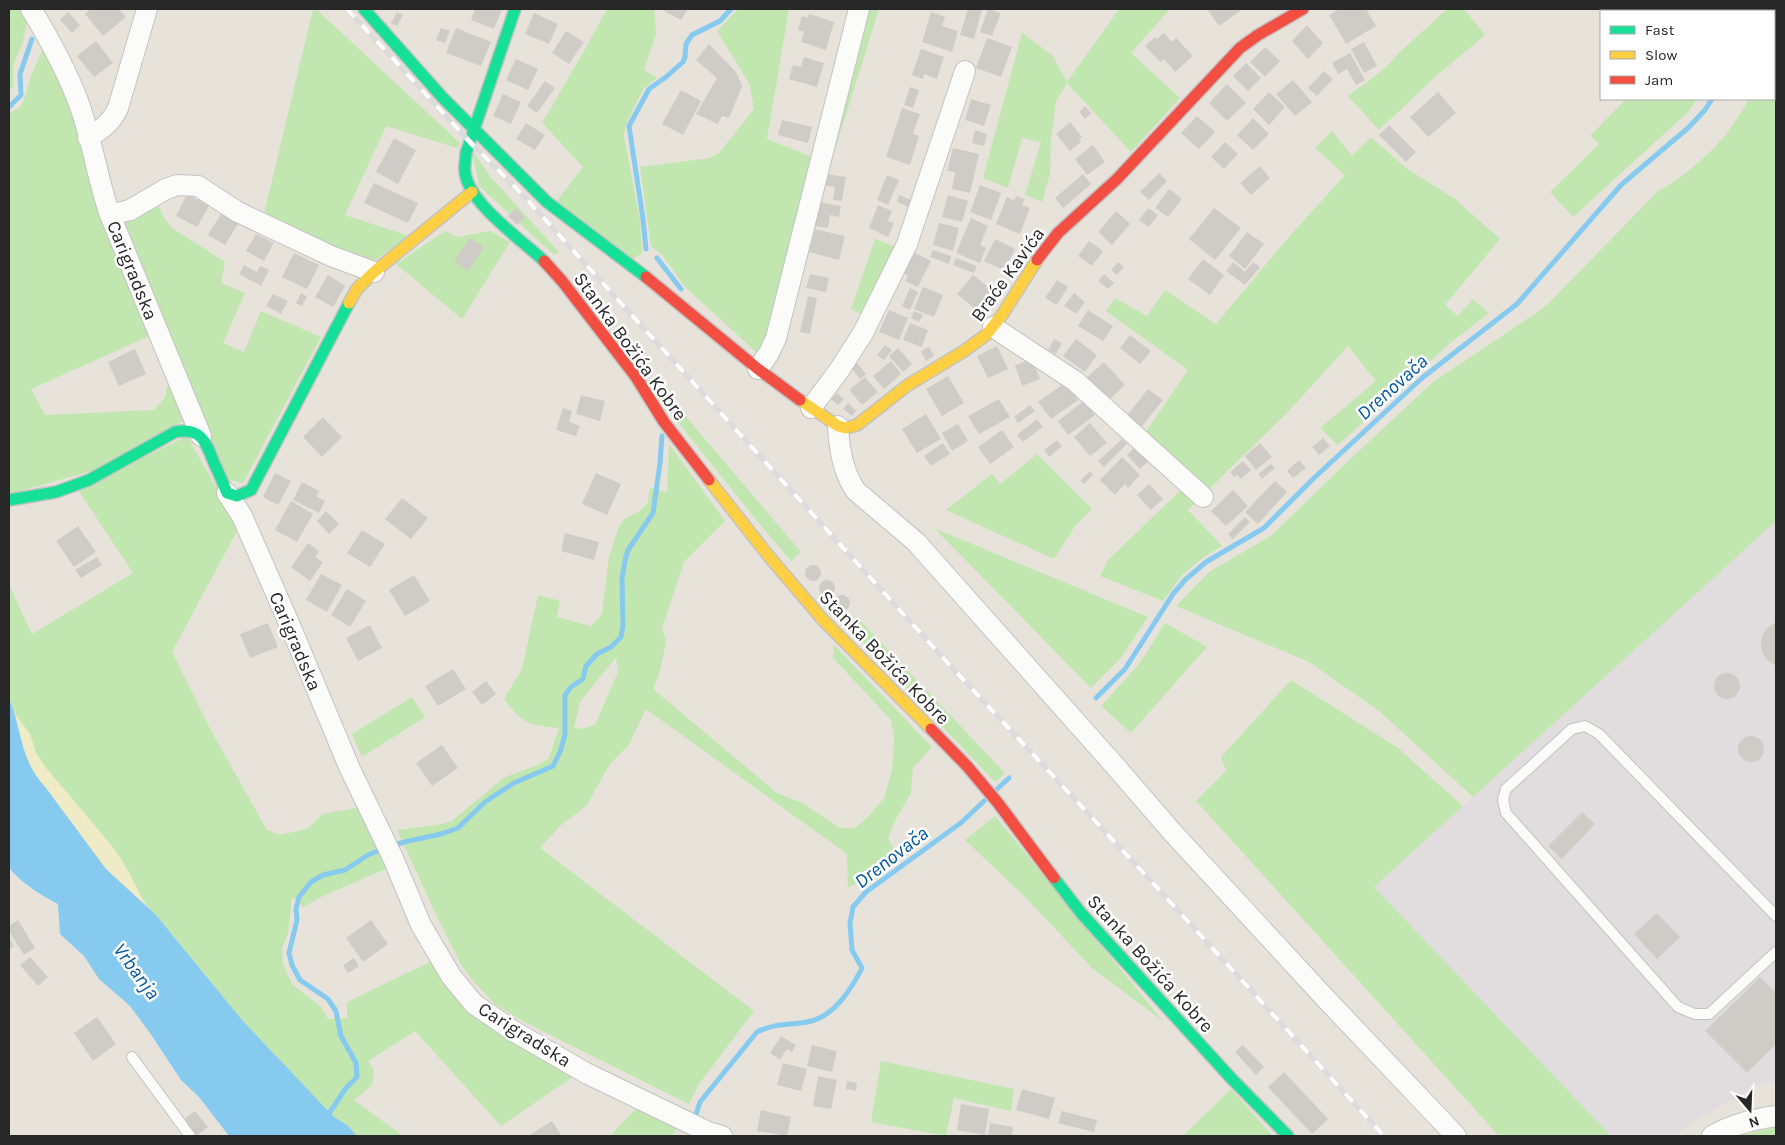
<svg xmlns="http://www.w3.org/2000/svg" width="1785" height="1145" font-family="Karla,sans-serif">
<style>
.industrial{fill:#e1dddf}
.green{fill:#c1e6b0;fill-rule:evenodd}
.sand{fill:#efebc6}
.water{fill:#87caf0}
.lines{fill:none;stroke-linecap:round;stroke-linejoin:round}
.stream{stroke:#87caf0;stroke-width:5}
.building{fill:#cfccc7}
.lane-casing{stroke:#c3c2c2;stroke-width:12}
.street-casing{stroke:#c3c2c2;stroke-width:22}
.fast-casing{stroke:#c3c2c2;stroke-width:14}
.slow-casing{stroke:#c3c2c2;stroke-width:14}
.jam-casing{stroke:#c3c2c2;stroke-width:14}
.lane{stroke:#fbfbfa;stroke-width:10}
.street{stroke:#fbfbfa;stroke-width:20}
.fast{stroke:#16e098;stroke-width:11}
.slow{stroke:#ffcf43;stroke-width:11}
.jam{stroke:#f24e42;stroke-width:11}
.rail-casing{stroke:#dcdbdd;stroke-width:5.5}
.rail{stroke:#fff;stroke-width:4;stroke-dasharray:11;stroke-linecap:butt}
.labels{text-anchor:middle;stroke-width:5;stroke-linejoin:round;paint-order:stroke}
.street-label{font-size:19px;fill:#272727;stroke:#fff}
.water-label{font-size:20px;font-style:italic;fill:#0158a1;stroke:#fff}
</style>
<rect width="100%" height="100%" fill="#e7e3db"/>
<path class="industrial" d="M1776,521V1080L1753,1088L1702,1116L1674,1136H1611L1374,887Z"/>
<path class="green" d="M9,9H23L28,18L22,45L16,57L13,68V87L9,91Z
M313,9H316L460,143L457,148L386,126L345,215L409,236L371,263L263,218Z
M607,9H654L656,34L644,70L657,78L644,88L626,124L624,136L640,221L642,253L633,259L556,202L583,167L542,123L584,51Z
M738,9H789L767,139L815,158L766,346L756,352L685,287L663,256L651,246L640,167L710,158L719,153L754,109L750,85L717,31Z
M867,9H879L833,156L828,154Z
M1119,9H1170L1131,53L1180,98L1131,152L1067,83L1056,102L1051,139L1050,173L1042,202L1025,195L1041,142L1022,138L1008,188L983,178L1022,33L1052,55L1067,82Z
M1447,9H1464L1485,35L1435,77L1379,130L1348,96L1383,70L1399,53Z
M45,44L57,65L154,334L31,389L45,415L154,410L166,396L167,387L173,383L184,420L103,468L9,494V113L17,109L23,103L31,76Z
M1776,58V521L1473,797L1379,711L1309,662L1176,606L1209,572L1272,535L1346,463L1433,382L1536,313L1550,302L1657,192C1679,180 1707,157 1723,138C1733,126 1741,112 1749,99H1774V62Z
M1626,99H1697L1687,113L1573,217L1550,192L1599,144L1590,136Z
M1332,131L1352,156L1371,137L1406,168L1455,199L1500,239L1445,305L1458,316L1473,299L1489,313L1449,344L1338,445L1320,428L1376,381L1348,346L1287,413L1205,493L1143,436L1188,370L1106,311L1115,298L1147,316L1165,290L1216,324L1288,238L1345,175L1315,148Z
M472,150L489,175L559,252L554,255L479,186Z
M156,200L164,218L172,228L225,262L221,283L245,293L223,343L244,352L261,311L321,337L243,483L228,480L123,226L125,219Z
M445,231L457,237L490,231L510,242L462,319L396,264Z
M875,239L898,248L864,316L851,309Z
M670,398L801,552L791,561L758,522L664,405Z
M187,436L239,527L172,652L209,727L267,830L280,835L307,829L323,814L361,807L392,866L319,898L304,907L292,897L288,933L282,948L283,964L292,984L321,1007L328,1019L347,1018V1002L434,960L451,980L580,1072L501,1126L415,1031L368,1061L374,1070L372,1085L354,1100L403,1136H357L347,1125L334,1117L242,1020L156,915C137,898 130,871 115,851C93,822 69,795 46,768L36,753L30,734L15,714L9,698V585L32,634L133,573L78,490Z
M669,444L725,521L684,562L662,628L666,642L660,671L653,689L777,793L804,804L840,828H855L869,816L884,798L892,770L894,738L891,720L833,658L834,645L932,747L913,768L911,793L894,822L888,838L898,857L848,888L847,854L646,709L628,746L610,764L586,806L560,826L540,848L754,1011L699,1084L689,1104L524,1022L495,1004L473,981L462,966L439,921L397,830L437,825L452,821L503,778L540,764L549,758L559,728C528,725 523,724 504,699L522,669L538,595L560,601L557,617L591,626L602,614L609,557L618,529L624,519L640,511L648,502L650,488L667,492ZM616,657L618,672L595,725L581,729L574,728L580,702Z
M1037,454L1092,509L1075,526L1054,559L946,510L992,474L1000,484Z
M1184,487L1198,500L1188,510L1222,546L1204,557L1182,575L1163,601L1100,576L1108,560Z
M935,529L965,541L1148,617L1120,659L1091,688Z
M856,616L1005,773L995,782L846,625Z
M1165,623L1207,647L1131,733L1101,706L1139,664Z
M1291,680L1398,748L1463,806L1374,887L1611,1136H1499L1196,801L1226,771L1221,757Z
M412,697L425,717L362,757L352,734Z
M995,816L1163,1021L1092,968L1025,897L965,840Z
M881,1061L1014,1089L1011,1111L954,1098L946,1136L871,1122Z
M1231,1089L1273,1136H1183Z
M643,1101L680,1122L672,1136H610Z
M1776,1127V1136H1739Z"/>
<path class="sand" d="M15,714L30,734L36,753L46,768L116,851L130,874L146,906L106,869L46,788C25,765 21,743 15,714Z"/>
<path class="water" d="M9,698C23,732 19,759 46,788L106,869L156,915L242,1020L334,1117L347,1125L357,1136H229L199,1097L181,1080L150,1033L130,1006L99,979L84,956L60,934L58,904C39,894 23,884 9,868Z"/>
<g class="lines">
<path class="stream" d="M1774,19L1776,17
M9,107L21,95L20,74L32,39
M646,249L643,219L629,126L649,89L666,77L683,62L685,57L686,44L692,35L720,21L731,9
M657,258L681,289
M1096,698L1125,669L1173,594L1185,580L1206,562L1264,528L1313,479L1422,378L1517,304L1621,185L1688,128L1705,110L1712,99
M996,790L1009,778
M391,846L404,842L441,834L458,828L485,802L514,783L553,766L560,752L565,735V695L571,687L583,679L586,666L597,654L611,647L621,637L623,625L622,578L625,561L628,550L653,513L660,463L662,436
M326,1118L346,1088L357,1077L356,1063L341,1036L336,1011L328,999L300,980L292,965L289,953L297,920L296,909L299,897L311,882L323,875L345,870L368,855L383,849
M694,1120L700,1102L757,1032C777,1022 791,1026 811,1021C834,1016 852,988 862,968L852,950L850,923L853,907L866,892L962,822L984,801"/>
</g>
<path class="building" d="M91,9H119L126,17L103,36L85,14Z
M475,9H502L494,29L471,20Z
M660,9H688L681,20Z
M968,9H982L974,39L960,35Z
M988,9L1001,13L992,36L980,32Z
M1207,9H1243L1219,26Z
M1339,9H1366L1376,26L1346,44L1329,15Z
M1599,9H1617L1614,11H1602Z
M68,12L80,25L72,33L60,20Z
M397,12L403,15L397,26L391,23Z
M931,12L945,17L942,26L958,31L952,52L922,42Z
M534,13L558,24L549,44L525,34Z
M809,14L834,22L826,50L801,42L804,32L798,30L802,16L808,18Z
M1307,25L1323,43L1308,59L1292,41Z
M441,28L450,31L445,43L436,40Z
M456,28L491,42L481,66L446,53Z
M566,31L584,42L569,64L552,53Z
M1164,33L1172,42L1176,38L1193,56L1175,72L1164,59L1160,62L1145,46L1155,37L1157,39Z
M987,38L1012,47L1001,77L976,68Z
M96,41L113,63L94,77L77,56Z
M1364,42L1377,66L1364,73L1351,49Z
M709,44L736,72L742,86L729,118L722,116L718,124L696,114L717,78L696,60Z
M1265,47L1280,61L1265,77L1250,62Z
M921,49L944,57L937,79L924,74L923,79L912,75Z
M1350,53L1365,80L1356,85L1347,69L1338,74L1332,63Z
M804,57L824,63L817,87L789,79L793,65L801,67Z
M516,59L538,69L528,90L506,80Z
M1246,63L1261,78L1248,91L1233,76Z
M1324,71L1333,79L1317,96L1308,88Z
M1293,80L1312,102L1295,116L1276,94Z
M545,81L555,88L537,113L527,106Z
M1227,84L1246,103L1227,121L1209,103Z
M910,87L919,90L913,108L904,105Z
M681,90L701,101L683,135L662,124Z
M1269,92L1285,107L1269,125L1253,109Z
M1438,92L1456,113L1428,137L1410,117Z
M503,94L521,102L511,124L493,116Z
M971,99L991,105L984,126L965,120Z
M1085,106L1091,113L1085,119L1079,112Z
M902,108L920,114L913,134L919,136L910,165L886,157Z
M1197,116L1215,132L1199,149L1181,133Z
M1253,118L1269,134L1253,150L1237,135Z
M782,120L812,127L808,143L778,135Z
M1070,122L1082,137L1079,139L1081,142L1070,151L1056,134Z
M526,123L545,135L535,150L516,139Z
M1389,125L1416,152L1406,162L1379,135Z
M975,130L987,134L984,146L972,143Z
M394,138L416,150L398,184L376,172Z
M1225,142L1238,154L1224,169L1211,157Z
M1093,145L1105,162L1087,175L1075,159Z
M953,148L979,154L970,193L952,189L955,172L947,171Z
M1260,166L1270,178L1251,195L1240,183Z
M1159,173L1167,181L1149,200L1140,192Z
M825,174L846,177L842,201L833,200L835,187L824,185Z
M1083,174L1091,184L1063,208L1055,198Z
M887,175L899,180L888,205L877,200Z
M374,183L418,203L408,223L364,203Z
M980,185L1001,193L991,220L970,212Z
M1169,189L1182,199L1168,217L1155,208Z
M187,194L209,206L197,227L176,216Z
M899,195L914,201L911,208L897,202Z
M948,195L968,201L962,222L942,217Z
M1016,196L1025,199L1022,205L1030,208L1020,234L996,224L1007,197L1014,201Z
M819,202L841,206L839,217L830,215L828,228L815,226Z
M878,205L892,211L888,221L894,223L888,237L869,228Z
M516,208L525,218L517,225L508,216Z
M1148,208L1158,215L1149,227L1139,220Z
M1214,208L1241,228L1215,260L1189,239Z
M1116,211L1130,224L1112,245L1098,232Z
M221,214L238,224L225,245L208,235Z
M971,218L988,226L980,245L986,248L980,263L956,253Z
M939,223L959,228L953,251L933,245Z
M815,229L845,236L839,260L809,252Z
M1247,232L1264,244L1245,269L1229,256Z
M256,234L274,243L264,261L246,251Z
M470,238L484,247L468,271L454,261Z
M995,239L1015,249L1004,270L984,261Z
M1089,241L1103,251L1092,266L1078,256Z
M933,250L951,256L949,264L930,257Z
M913,252L931,261L918,287L905,281L908,276L903,273Z
M294,253L319,265L307,289L282,277Z
M956,258L977,266L974,273L953,265Z
M1203,259L1224,275L1210,295L1188,279Z
M1118,262L1124,267L1117,275L1111,270Z
M1233,262L1245,272L1253,262L1260,267L1245,285L1226,271Z
M244,265L257,272L260,266L269,270L261,286L239,274Z
M810,274L829,278L826,292L806,288Z
M1104,274L1114,283L1108,289L1098,281Z
M328,275L345,286L333,307L315,297Z
M973,275L999,296L983,315L957,294Z
M1057,280L1068,287L1057,305L1045,298Z
M923,287L943,295L934,317L914,309Z
M910,288L918,292L910,310L902,306Z
M301,293L307,297L302,306L296,303Z
M1074,293L1085,302L1076,314L1064,306Z
M273,294L288,301L281,314L266,306Z
M808,296L817,298L810,334L800,332Z
M889,310L908,318L899,340L879,332Z
M1088,310L1113,326L1103,341L1078,326Z
M914,311L923,315L919,322L911,318Z
M910,323L928,330L922,347L903,340Z
M1130,335L1151,351L1140,364L1120,348Z
M1054,339L1062,343L1056,354L1048,350Z
M1076,339L1097,355L1085,372L1063,356Z
M885,345L892,350L884,360L877,355Z
M997,346L1008,369L988,378L977,356Z
M929,347L934,356L926,361L921,351Z
M898,348L912,364L903,372L889,356Z
M135,349L146,374L119,386L108,362Z
M1032,359L1040,379L1022,386L1015,365Z
M891,361L901,374L884,389L873,376Z
M1104,362L1125,385L1106,402L1085,379Z
M857,363L866,374L860,379L851,368Z
M948,376L964,403L942,416L926,389Z
M865,377L878,392L862,405L849,390Z
M1066,382L1078,400L1051,419L1038,402Z
M1148,389L1163,400L1140,429L1125,418Z
M837,393L844,399L838,405L831,399Z
M581,395L605,401L600,421L576,414Z
M999,399L1010,417L979,434L968,416Z
M1084,401L1095,415L1068,435L1058,421Z
M848,403L856,411L852,416L843,409Z
M1030,405L1035,411L1018,423L1014,417Z
M563,408L572,411L569,422L580,426L576,436L556,430Z
M926,414L941,439L917,453L902,429Z
M323,417L342,437L322,457L303,437Z
M1037,419L1043,427L1023,442L1017,435Z
M1090,423L1107,443L1090,456L1074,437Z
M958,424L968,441L952,451L942,433Z
M1002,430L1014,447L990,464L978,447Z
M1323,438L1330,446L1319,455L1312,447Z
M1122,439L1127,444L1104,467L1098,461Z
M1057,440L1062,446L1049,457L1044,450Z
M943,443L950,454L931,466L924,456Z
M1260,443L1272,457L1256,470L1245,456Z
M1136,446L1149,460L1140,469L1127,455Z
M1122,457L1140,475L1128,488L1125,484L1115,495L1100,480Z
M1299,460L1306,468L1293,478L1287,471Z
M1243,461L1251,470L1241,479L1237,475L1234,477L1230,472Z
M1271,464L1275,468L1262,479L1258,474Z
M1090,471L1093,475L1084,484L1080,481Z
M275,473L291,481L278,505L263,497Z
M596,473L621,484L607,515L582,504Z
M1275,481L1287,492L1258,524L1245,512Z
M302,482L319,491L316,496L325,501L319,513L293,500Z
M1149,484L1163,499L1151,510L1137,495Z
M1233,490L1248,506L1226,526L1211,511Z
M402,498L428,518L411,539L385,519Z
M291,501L313,514L297,542L275,530Z
M326,511L339,524L329,534L317,521Z
M1245,517L1250,522L1233,539L1228,534Z
M78,526L96,552L74,567L56,541Z
M362,530L385,544L370,567L347,553Z
M565,533L599,542L594,560L561,551Z
M308,543L319,551L315,557L323,562L310,581L291,567Z
M97,557L102,565L81,578L75,570Z
M805 573a8 8 0 1 1 16 0a8 8 0 1 1-16 0Z
M321,574L342,585L327,612L306,600Z
M414,575L430,601L405,616L389,590Z
M819 588a8 8 0 1 1 16 0a8 8 0 1 1-16 0Z
M347,589L366,601L350,627L331,615Z
M834 603a8 8 0 1 1 16 0a8 8 0 1 1-16 0Z
M1776,622V666L1766,659L1762,652L1761,644L1762,636L1766,629Z
M268,623L278,647L250,658L240,634Z
M370,625L382,648L358,661L346,638Z
M453,669L466,689L438,706L425,686Z
M1714 686a13 13 0 1 1 26 0a13 13 0 1 1-26 0Z
M486,681L496,694L482,705L472,692Z
M1738 749a13 13 0 1 1 26 0a13 13 0 1 1-26 0Z
M442,745L458,768L432,786L416,763Z
M1582,812L1595,824L1562,859L1548,846Z
M1657,913L1680,937L1657,959L1634,934Z
M18,920L35,948L24,955L9,931V926Z
M371,920L388,944L363,962L346,938Z
M9,938L14,946L9,949Z
M30,957L48,977L38,986L20,965Z
M354,958L359,966L348,973L343,965Z
M1760,977L1776,993V1044L1747,1073L1705,1031Z
M97,1017L116,1044L93,1061L74,1033Z
M781,1036L796,1045L792,1052L787,1049L780,1060L770,1053Z
M812,1045L837,1051L832,1072L807,1066Z
M1243,1045L1264,1067L1256,1075L1235,1052Z
M783,1063L807,1069L801,1091L777,1085Z
M1284,1072L1328,1119L1312,1134L1268,1087Z
M818,1076L837,1080L831,1109L813,1106Z
M847,1081L857,1083L856,1091L846,1089Z
M1022,1089L1055,1098L1049,1119L1016,1110Z
M961,1104L989,1109L985,1135L957,1130Z
M761,1110L791,1117L787,1136L757,1131Z
M195,1111L208,1127L196,1136H194L182,1121Z
M1062,1111L1097,1120L1094,1132L1058,1123Z
M552,1121L562,1136H532L531,1134Z
M990,1123L1013,1127L1012,1136H988Z"/>
<g class="lines">
<g class="lane-casing">
<path id="lane" d="M1776,916L1599,734L1585,726L1572,729L1506,789L1503,800L1506,813L1678,1007L1695,1014H1709L1776,952
M132,1057L190,1136"/>
</g>
<g class="street-casing">
<path id="street" d="M31,9C50,40 65,67 78,101C92,138 97,178 110,215L201,436
M88,138C102,129 111,123 118,108L147,9
M110,215L130,210L166,189L177,185L198,186L238,212L331,256L374,272
M993,327L1075,381L1203,497
M758,369L769,353L776,338L859,9
M811,408L840,369L863,333L907,244L965,71
M838,426C839,448 843,473 856,491L916,542L1116,767L1173,833L1327,1000L1456,1136
M227,493L242,516L292,630L350,769L393,858L421,925L451,976L474,1004L515,1032L586,1073L708,1132L722,1136
M1712,1136C1731,1125 1754,1119 1776,1116"/>
</g>
<g class="fast-casing">
<path id="fast" d="M364,9L443,98L547,202L646,277
M515,9L466,153C466,159 464,166 465,172C468,203 522,240 544,261
M9,500L56,492L89,480L175,432C201,427 206,442 214,463C219,473 223,483 227,493L237,496L251,490L349,303
M1054,878L1081,913L1230,1077L1288,1136"/>
</g>
<g class="slow-casing">
<path id="slow" d="M349,303L357,289L374,272L472,192
M800,400L838,426L846,428L857,425L908,385L964,351L986,335L1002,315L1037,260
M709,480L767,554L823,620L931,729"/>
</g>
<g class="jam-casing">
<path id="jam" d="M1037,260L1058,233L1117,179L1240,48L1258,35L1303,9
M544,261L562,281L636,377L664,422L709,480
M646,277L758,369L800,400
M931,729L967,766L998,803L1054,878"/>
</g>
<use href="#lane" class="lane"/>
<use href="#street" class="street"/>
<use href="#fast" class="fast"/>
<use href="#slow" class="slow"/>
<use href="#jam" class="jam"/>
<g class="rail-casing">
<path id="rail" d="M347,9L470,142L521,193L946,661L1152,882L1384,1136"/>
</g>
<use href="#rail" class="rail"/>
</g>
<g class="labels">
<g class="street-label">
<text transform="translate(133 270) rotate(68)" y="7">Carigradska</text>
<text transform="translate(1007 274) rotate(-54)" y="7">Braće Kavića</text>
<text transform="translate(631 346) rotate(54)" y="7">Stanka Božića Kobre</text>
<text transform="translate(296 641) rotate(67)" y="7">Carigradska</text>
<text transform="translate(885 657) rotate(46)" y="7">Stanka Božića Kobre</text>
<text transform="translate(1151 963) rotate(48)" y="7">Stanka Božića Kobre</text>
<text transform="translate(525 1034) rotate(32)" y="7">Carigradska</text>
</g>
<g class="water-label">
<text transform="translate(1392 387) rotate(-42)" y="7">Drenovača</text>
<text transform="translate(891 857) rotate(-38)" y="7">Drenovača</text>
<text transform="translate(137 971) rotate(54)" y="7">Vrbanja</text>
</g>
</g>
<rect width="1785" height="1145" fill="none" stroke="#272727" stroke-width="20"/>
<rect x="1600" y="10" width="175" height="90" fill="#ffffff" stroke="#a9a9a9"/>
<rect x="1610" y="26" width="25" height="8" fill="#16e098" stroke="#a9a9a9"/>
<text x="1645" y="35" font-size="15" fill="#272727">Fast</text>
<rect x="1610" y="51" width="25" height="8" fill="#ffcf43" stroke="#a9a9a9"/>
<text x="1645" y="60" font-size="15" fill="#272727">Slow</text>
<rect x="1610" y="76" width="25" height="8" fill="#f24e42" stroke="#a9a9a9"/>
<text x="1645" y="85" font-size="15" fill="#272727">Jam</text>
<g transform="translate(1750 1110) rotate(161)" stroke="#ffffff" stroke-width="4" paint-order="stroke">
<path d="M0-4L9 19L0 12L-9 19Z" fill="#272727"/>
<text y="-8" font-size="14" font-weight="bold" text-anchor="middle" fill="#272727">N</text>
</g>
</svg>
